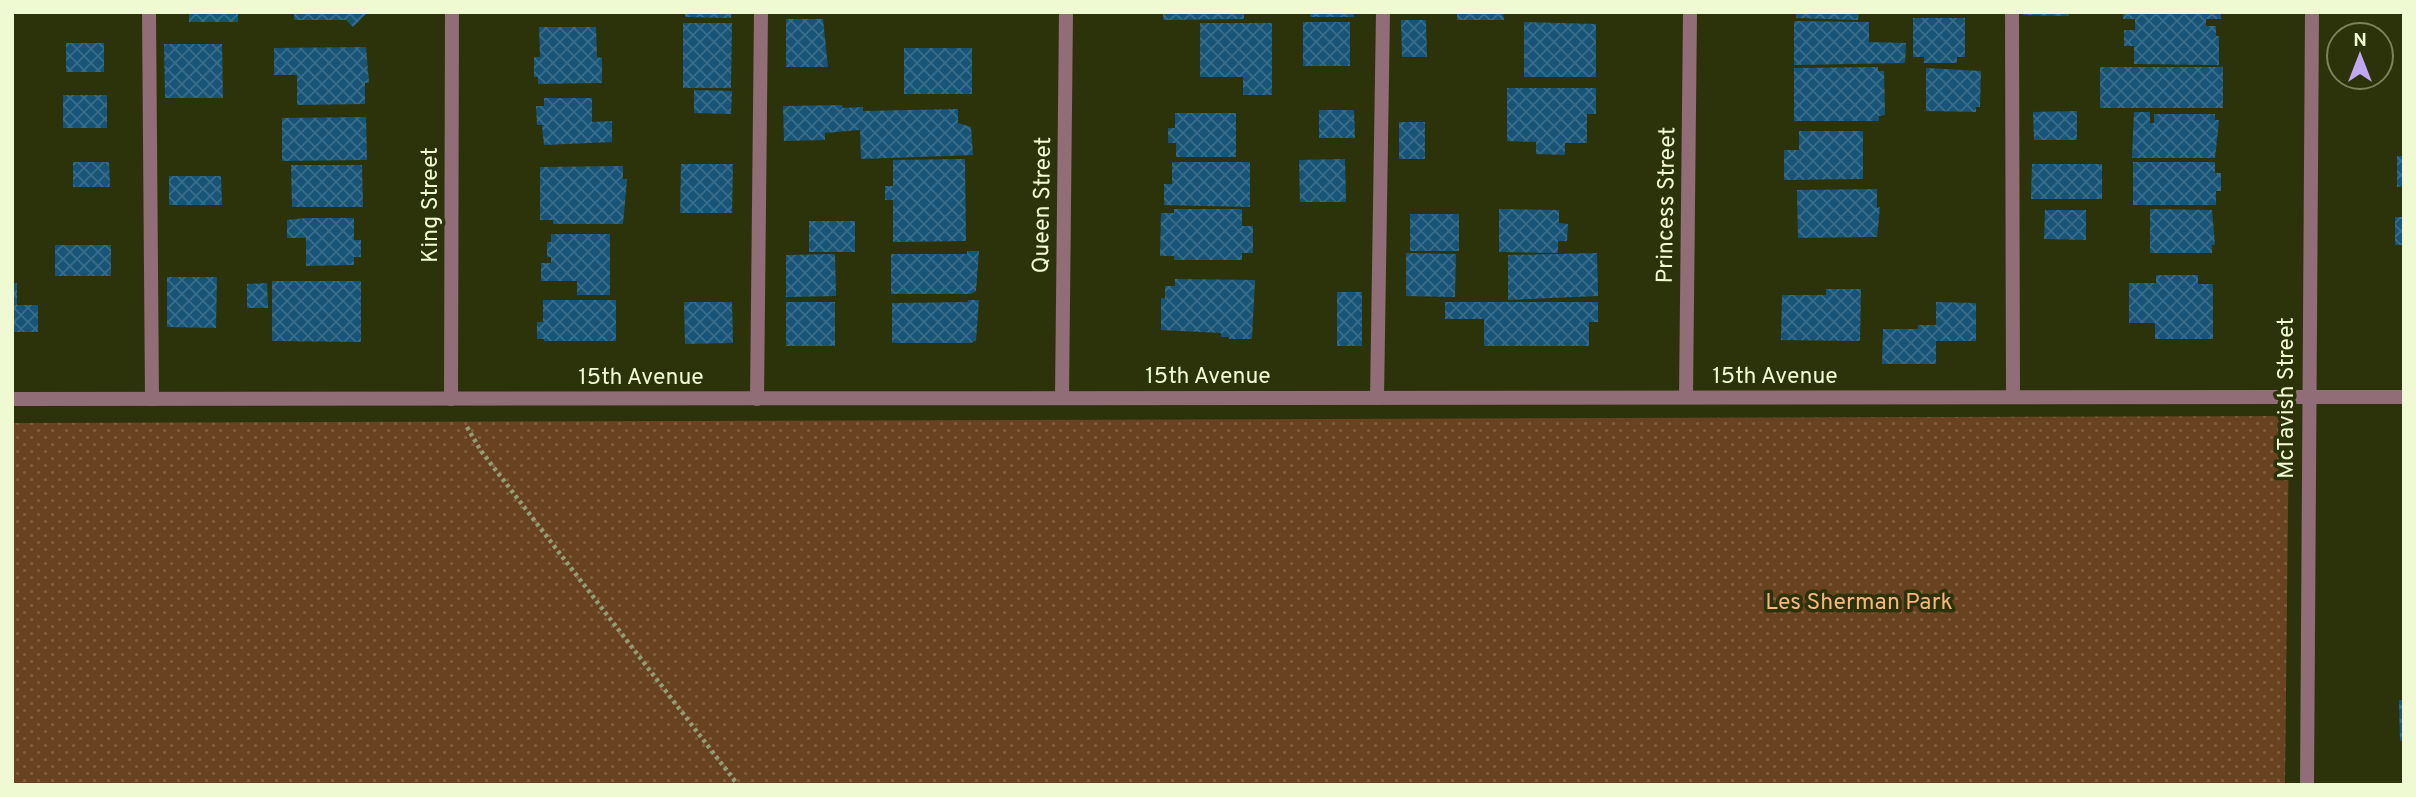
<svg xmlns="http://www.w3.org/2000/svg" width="2416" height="797" font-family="Overpass,sans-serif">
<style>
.park{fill:url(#park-dots)}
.building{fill:url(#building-cross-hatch)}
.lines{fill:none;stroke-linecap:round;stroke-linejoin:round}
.path{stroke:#959d75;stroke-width:4.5;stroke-dasharray:3.5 3.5;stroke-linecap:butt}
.service{stroke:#916d77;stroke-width:14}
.minor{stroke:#916d77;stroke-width:14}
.tertiary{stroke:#916d77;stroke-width:14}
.labels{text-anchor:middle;stroke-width:7;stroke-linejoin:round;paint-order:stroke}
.street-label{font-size:23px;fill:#eff9d2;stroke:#2c330a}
.park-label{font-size:23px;fill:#fbb67d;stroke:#2c330a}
</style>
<defs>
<pattern id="park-dots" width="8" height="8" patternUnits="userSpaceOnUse" patternTransform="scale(1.75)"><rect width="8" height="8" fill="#694321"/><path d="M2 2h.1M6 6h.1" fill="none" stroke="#7f5f40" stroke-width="1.8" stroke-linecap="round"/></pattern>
<pattern id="building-cross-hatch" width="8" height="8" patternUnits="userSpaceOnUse" patternTransform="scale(1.75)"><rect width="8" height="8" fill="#175478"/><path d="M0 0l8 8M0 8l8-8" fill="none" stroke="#396d8a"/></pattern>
</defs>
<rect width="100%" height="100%" fill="#2c330a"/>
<path class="park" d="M2289,416L2285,785H12V423Z"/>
<path class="building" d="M189,12H238V22H189Z
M294,12H368L353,27L346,20H294Z
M685,12H732L731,18L685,17Z
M1163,12H1244V19L1163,20Z
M1310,12H1354V17H1310Z
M1457,12H1503L1504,20H1457Z
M1796,12H1859L1858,20L1796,18Z
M2023,12H2069V16L2023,15Z
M2123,12H2221V19H2206V26H2216V36H2219V65L2134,64V46H2124V30H2135V19H2123Z
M1913,18H1965V57H1957V63H1924V57H1913Z
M786,19H823L828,67H786Z
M1401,20H1426L1427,57H1402Z
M1794,21L1869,22V42L1906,43L1905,63L1794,65Z
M1303,22H1350V66H1303Z
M1524,22L1596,24V77H1524Z
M683,23H732L731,88H683Z
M1200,23H1272V95H1243V77H1200Z
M539,27H596L597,57L602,58V83L538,84V77H534V57H540Z
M66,43H104V72H66Z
M164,44H222L223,98H165Z
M366,47L369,83H365V104L297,105V75H274V48Z
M904,48H972V94H904Z
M1878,67V71H1884L1885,115L1879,116V121H1794V68Z
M2100,67H2223V108H2100Z
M1926,68L1981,71L1980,107H1976V112L1926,111Z
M1507,88H1596V114H1587V143H1565V155L1536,154V142L1507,141Z
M694,90L732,91L731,114L694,113Z
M63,95H107V128H63Z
M544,98H592V122L612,121V142L544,145L542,126L545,125H537L536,106H544Z
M842,105L843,108L863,107V111L958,109V123L971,127L973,155L861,159L860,130L825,133V140L784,141L783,106Z
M1319,110H1354L1355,138H1319Z
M2077,111V140H2034L2033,112Z
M2134,112H2150V123H2154V114H2215V120H2219L2215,158H2132Z
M1175,113H1236V157H1176V143H1168V128H1175Z
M366,117L367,160L282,161V118Z
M1399,122H1425V159H1399Z
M1799,131H1863V179L1784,180V150H1799Z
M2397,156H2404V186L2397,187Z
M965,159L966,241L893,242V200H885V186H893V160Z
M1345,159L1346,202H1300L1299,160Z
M73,162H109L110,187H73Z
M1172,162H1250V207L1164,205V184H1172Z
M2133,162H2215V173H2221V191H2216V205H2133Z
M681,164H733L732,213H680Z
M2032,164H2102V199H2031Z
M291,165H362L363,207H292Z
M623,166V179H627L623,224H553V220H540V167Z
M169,176H221L222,205H169Z
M1877,189V208L1880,207L1877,237L1798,238L1797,190Z
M1174,209H1242V226H1253V253H1242V260H1174V256H1160L1161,213H1174Z
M1499,209L1559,210V223L1568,224L1567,241H1558V253L1499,252Z
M2150,209L2212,210L2215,245H2212V253H2150Z
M2045,210H2086V240L2044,239Z
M1410,214H1459V251H1410Z
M2395,217H2404V245H2395Z
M306,218H354V240H361V257H354V265L306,266V238H287V220Z
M809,221H855V252H809Z
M551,234H610V295H577V281H541V263H551V257H547V242H551Z
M55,245H111V276H55Z
M967,251H979L976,291L971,294H891V254H967Z
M1406,253L1456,254L1455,297L1406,296Z
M1597,253L1598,296L1508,300V255Z
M835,254L836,296L786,297V255Z
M2156,275H2198V284H2213V339H2155V323H2129V283H2156Z
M167,277H217L216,328L167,327Z
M1175,279L1255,280L1252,339H1229V337H1221V333L1161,330V298H1165V286H1175Z
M272,281H361V342L272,341Z
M12,283H17V305H38V332H12Z
M267,283L268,308H247V284Z
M1826,289H1861L1860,341L1781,340L1782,295H1826Z
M1337,292H1362V346H1337Z
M543,300H616V341H544V339H537V322H543Z
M968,300H979L976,340L971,343H892V303L968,302Z
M684,302H732L733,343L685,344Z
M786,302H835V346H786Z
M1445,302H1598V322H1589V346H1484V319H1445Z
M1936,302L1976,303V341H1936V364H1882L1883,329H1918V325H1936Z
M2399,700H2404V743L2400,740Z"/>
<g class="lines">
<path class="path" d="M467,427L481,451L738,785"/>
<path class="service" d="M149,12L152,399
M2012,12L2013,397
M1377,398L1383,12
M757,399L761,12"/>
<path class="minor" d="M1686,397L1690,12
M1062,398L1066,12
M451,399L452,12
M2307,785L2312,12"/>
<path class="tertiary" d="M12,399L2404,397"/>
</g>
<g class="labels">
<g class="street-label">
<text transform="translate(429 205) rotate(-90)" y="8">King Street</text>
<text transform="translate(1041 205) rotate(-89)" y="8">Queen Street</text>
<text transform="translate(1665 205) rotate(-89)" y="8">Princess Street</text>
<text x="1208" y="383">15th Avenue</text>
<text x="1775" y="383">15th Avenue</text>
<text x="641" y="384">15th Avenue</text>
<text transform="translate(2285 398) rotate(-90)" y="8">McTavish Street</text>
</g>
<g class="park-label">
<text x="1859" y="609">Les Sherman Park</text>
</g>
</g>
<rect width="2416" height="797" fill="none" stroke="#eff9d2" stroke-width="28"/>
<g transform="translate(2360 56)"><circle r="33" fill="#2c330a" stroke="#7a825a" stroke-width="2"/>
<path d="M0-5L12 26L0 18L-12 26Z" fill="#c1a8f3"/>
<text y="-10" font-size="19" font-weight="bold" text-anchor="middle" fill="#eff9d2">N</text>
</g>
</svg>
